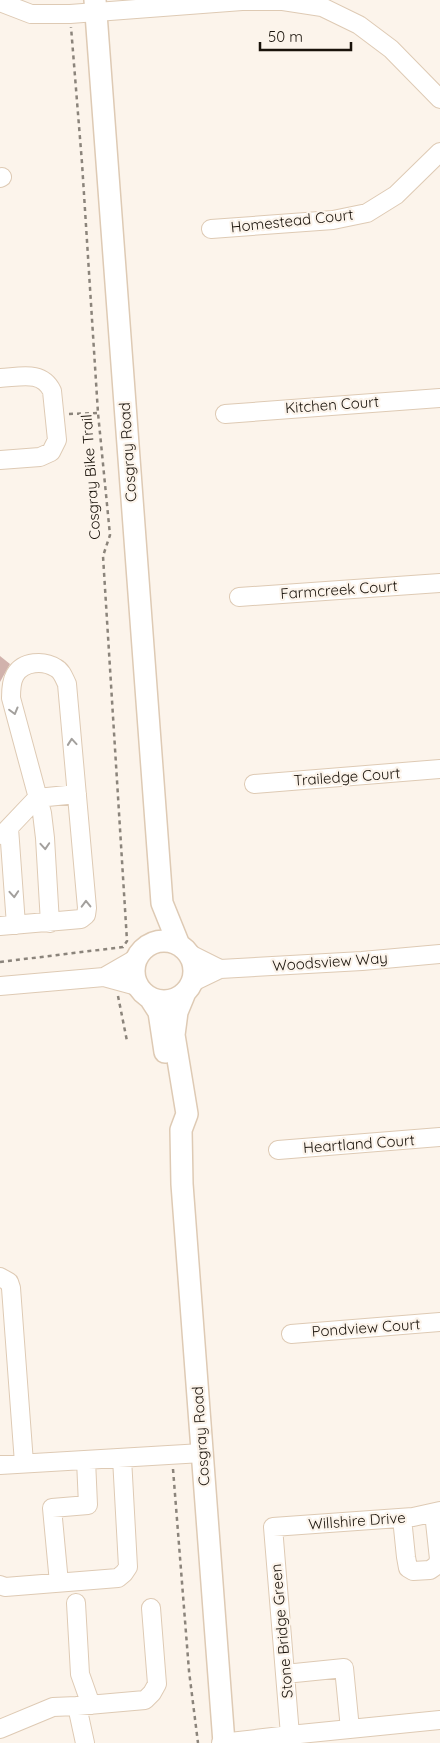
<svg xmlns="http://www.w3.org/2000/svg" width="440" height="1743" font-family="Quicksand,sans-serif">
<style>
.building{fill:#d1b2ac}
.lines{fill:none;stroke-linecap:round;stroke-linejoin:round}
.minor-casing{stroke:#decab4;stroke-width:20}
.major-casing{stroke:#decab4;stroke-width:24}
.path{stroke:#8b847b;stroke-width:2.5;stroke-dasharray:4 4;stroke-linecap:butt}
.minor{stroke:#fff;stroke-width:18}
.major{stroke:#fff;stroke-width:21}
.oneway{stroke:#a3a09d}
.labels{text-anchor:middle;stroke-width:4.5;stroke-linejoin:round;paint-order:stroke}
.street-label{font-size:15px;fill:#19120a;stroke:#fcf4eb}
</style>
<rect width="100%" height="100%" fill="#fcf4eb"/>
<path class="building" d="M0,656L10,664L0,682Z"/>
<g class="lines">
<g class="minor-casing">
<path id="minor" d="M0,2L31,14H70L242,1H283L322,7L359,25L391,49L440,99
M0,178L2,177
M211,229L333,220L367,213L396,195L440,152
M0,378C20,377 42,370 52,391L57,440L51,452L40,457L0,460
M225,414L440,398
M239,597L440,583
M254,784L440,769
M9,828L16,925
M2,835L37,798L77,794
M0,926L81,919L86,915L87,908L67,684C64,678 62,671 56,668C44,660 23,661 15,675C11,682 11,691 11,698L42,813L45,838L50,923
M190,954L220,969
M104,977L137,958
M193,982L220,969L362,961L440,954
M0,986L104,977L137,986
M278,1150L440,1137
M0,1277L9,1282L11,1288L24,1463
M291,1334L440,1322
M0,1465L202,1453
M402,1518L406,1557L408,1568L413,1571L430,1570L437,1565L439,1559L434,1513
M59,1583L52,1508L88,1505L86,1460
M0,1585L5,1587L118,1578L124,1573L128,1567L122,1458
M76,1603L80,1674L91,1705
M285,1674L344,1668L350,1729
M0,1729L53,1707L77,1706
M290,1735L273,1527L413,1517L440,1511
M85,1743L77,1706L145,1700L152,1693L157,1684L151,1608
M221,1743L290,1735L440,1720"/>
</g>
<g class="major-casing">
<path id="major" d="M95,0L162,903L179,945
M134 971a30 30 0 1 1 60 0a30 30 0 1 1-60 0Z
M184,995L177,1012L174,1035L187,1114L181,1130L182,1184L224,1743
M150,998L159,1012L165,1052"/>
</g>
<path class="path" d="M69,414L98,413
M0,962L123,947L127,941L103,556L110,535L98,413L82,163L71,27
M118,996L127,1041
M173,1469L189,1671L198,1743"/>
<use href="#minor" class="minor"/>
<use href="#major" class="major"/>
</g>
<defs><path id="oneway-chevron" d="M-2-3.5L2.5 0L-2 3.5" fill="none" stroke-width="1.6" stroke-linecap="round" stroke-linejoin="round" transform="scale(1.25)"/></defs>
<g class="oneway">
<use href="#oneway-chevron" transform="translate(14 711) rotate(75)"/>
<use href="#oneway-chevron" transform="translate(72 742) rotate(-95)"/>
<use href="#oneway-chevron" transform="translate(45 846) rotate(86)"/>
<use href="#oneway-chevron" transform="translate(14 894) rotate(86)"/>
<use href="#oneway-chevron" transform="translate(86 904) rotate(-91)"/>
</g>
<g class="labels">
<g class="street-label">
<text transform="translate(292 221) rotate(-6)" y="5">Homestead Court</text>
<text transform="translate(332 405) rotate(-4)" y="5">Kitchen Court</text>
<text transform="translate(128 452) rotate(-94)" y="5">Cosgray Road</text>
<text transform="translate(91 477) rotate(-94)" y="5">Cosgray Bike Trail</text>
<text transform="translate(339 590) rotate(-4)" y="5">Farmcreek Court</text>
<text transform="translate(347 777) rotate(-4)" y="5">Trailedge Court</text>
<text transform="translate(330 962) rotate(-4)" y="5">Woodsview Way</text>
<text transform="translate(359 1144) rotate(-4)" y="5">Heartland Court</text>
<text transform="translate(366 1328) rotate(-4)" y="5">Pondview Court</text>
<text transform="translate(201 1436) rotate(-94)" y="5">Cosgray Road</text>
<text transform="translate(357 1521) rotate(-4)" y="5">Willshire Drive</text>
<text transform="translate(282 1631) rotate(-95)" y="5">Stone Bridge Green</text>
</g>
</g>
<path d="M260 42v8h91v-8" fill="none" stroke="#19120a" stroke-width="2.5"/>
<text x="268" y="42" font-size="15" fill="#19120a" stroke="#fcf4eb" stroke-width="4" paint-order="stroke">50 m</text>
</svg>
